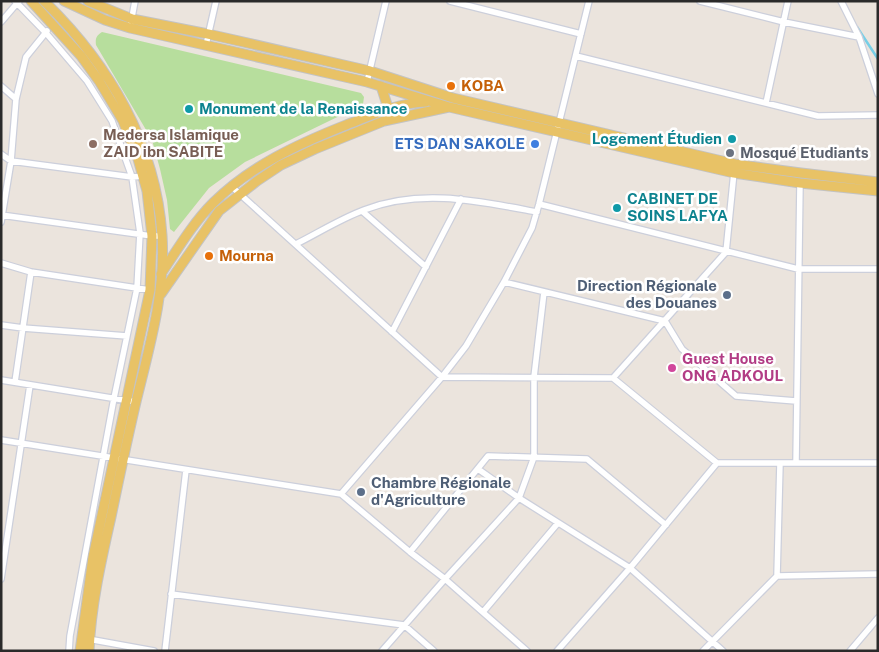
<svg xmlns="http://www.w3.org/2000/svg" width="879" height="652" font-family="'Public Sans',sans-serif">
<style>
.green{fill:#b7de9d}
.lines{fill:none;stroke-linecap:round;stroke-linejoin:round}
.stream{stroke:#77cfe7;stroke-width:2.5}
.minor-casing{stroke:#cccfdb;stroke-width:8}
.primary-casing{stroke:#c3c3c3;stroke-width:11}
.minor{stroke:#fff;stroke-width:5.5}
.primary{stroke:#e8c266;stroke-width:9}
.food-dot{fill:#e8710a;stroke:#fff;stroke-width:2}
.culture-dot{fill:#0f9aa8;stroke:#fff;stroke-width:2}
.education-dot{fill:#8d6e63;stroke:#fff;stroke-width:2}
.shop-dot{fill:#3f7fe0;stroke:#fff;stroke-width:2}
.worship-dot{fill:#6b7280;stroke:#fff;stroke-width:2}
.service-dot{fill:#5c6f8a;stroke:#fff;stroke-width:2}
.hotel-dot{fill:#d1479c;stroke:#fff;stroke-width:2}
.labels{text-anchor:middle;stroke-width:5;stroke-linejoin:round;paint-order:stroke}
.food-label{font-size:15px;font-weight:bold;fill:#c56008;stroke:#fff;text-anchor:start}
.culture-label{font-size:15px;font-weight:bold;fill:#0d838f;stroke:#fff;text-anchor:start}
.education-label{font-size:15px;font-weight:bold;fill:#785e54;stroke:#fff;text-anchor:start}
.shop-label{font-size:15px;font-weight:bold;fill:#366cbe;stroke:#fff;text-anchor:end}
.worship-label{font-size:15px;font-weight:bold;fill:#5b616d;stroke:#fff;text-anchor:start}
.service-label{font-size:15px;font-weight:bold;fill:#4e5e75;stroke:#fff;text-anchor:end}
.hotel-label{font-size:15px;font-weight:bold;fill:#b23c85;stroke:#fff;text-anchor:start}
</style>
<rect width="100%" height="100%" fill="#ebe4dd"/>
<path class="green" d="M102,32L361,93L364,97L363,104L360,106L245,162L209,188L174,232L170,229L167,200L160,169L152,140L96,45C95,38 97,35 102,32Z"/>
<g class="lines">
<path class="stream" d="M857,27L878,59"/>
<g class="minor-casing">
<path id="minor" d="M15,1L46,33L87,81L112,121L132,177L140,233L137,288L114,398L70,636L69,651
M450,1L581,34
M700,1L784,22L859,37L878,94
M841,1L859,37
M1,22L19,1
M130,28L135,1
M206,45L216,1
M576,56L818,116L878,115
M367,82L386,1
M1,86L16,99
M766,103L788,1
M1,154L11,161L132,177L145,176
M231,186L442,377L613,378L717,463H878
M539,204L798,269H878
M362,211L426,267
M1,215L152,236H162
M1,222L11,161L16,99L26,57L47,31
M296,244C318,233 340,219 364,210C421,188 478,201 537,212
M1,263L31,272L150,290
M504,282L665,321L682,349L736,396L796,401
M1,325L23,328L127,336
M392,332L461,199
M613,378L726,252L734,172
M1,380L136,402
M15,382L31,272
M1,440L341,494L410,552L445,579L527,651
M796,463L800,183
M478,469L519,498L630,568L723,651
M341,494L442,377L466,346L504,282L532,228L539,204L589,1
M410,552L488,456L587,459L666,525
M777,576L878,574
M1,579L30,385
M171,594L404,625L434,651
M483,612L558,523
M88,639L154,651
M165,651L186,470
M382,651L445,579L519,498L534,457V377L544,292
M557,651L630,568L717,463
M703,651L777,576L780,463
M850,651L878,618"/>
</g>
<g class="primary-casing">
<path id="primary" d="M31,1L81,56L99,81L123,121L138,159L147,191L152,236L150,290L93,557L80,651
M44,1C109,64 156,144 162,235C166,292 149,348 136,402C127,440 119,479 111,517C101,561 91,606 89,651
M64,1L105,20L130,28L367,82L449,107L734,173L800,183L878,191
M88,1L132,19L208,34L370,71L453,98L735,164L801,173L878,182
M381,86L390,114
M161,274C177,250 193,223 213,203C250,166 298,144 346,125C372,115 398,103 426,102
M161,294L219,211L257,181L281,165L315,149L384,121L449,107"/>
</g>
<use href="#minor" class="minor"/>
<use href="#primary" class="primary"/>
</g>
<g class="food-dot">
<circle cx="451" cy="86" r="5"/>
<circle cx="209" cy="256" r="5"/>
</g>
<g class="culture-dot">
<circle cx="189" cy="109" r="5"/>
<circle cx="732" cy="139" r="5"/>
<circle cx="617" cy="208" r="5"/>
</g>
<circle class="education-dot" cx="93" cy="144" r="5"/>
<circle class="shop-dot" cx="535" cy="144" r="5"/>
<circle class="worship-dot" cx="730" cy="153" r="5"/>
<g class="service-dot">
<circle cx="727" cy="295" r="5"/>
<circle cx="361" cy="492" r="5"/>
</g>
<circle class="hotel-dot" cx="672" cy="368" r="5"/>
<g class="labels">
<g class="food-label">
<text x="461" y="91">KOBA</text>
<text x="219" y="261">Mourna</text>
</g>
<g class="culture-label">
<text x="199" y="114">Monument de la Renaissance</text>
<text x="722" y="144" text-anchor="end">Logement Étudien</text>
<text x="627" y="204">CABINET DE<tspan x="627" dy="17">SOINS LAFYA</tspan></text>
</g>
<g class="education-label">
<text x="103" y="140">Medersa Islamique<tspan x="103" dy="17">ZAID ibn SABITE</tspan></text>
</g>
<g class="shop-label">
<text x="525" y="149">ETS DAN SAKOLE</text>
</g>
<g class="worship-label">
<text x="740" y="158">Mosqué Etudiants</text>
</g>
<g class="service-label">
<text x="717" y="291">Direction Régionale<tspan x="717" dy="17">des Douanes</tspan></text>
<text x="371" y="488" text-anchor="start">Chambre Régionale<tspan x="371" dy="17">d'Agriculture</tspan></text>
</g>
<g class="hotel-label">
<text x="682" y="364">Guest House<tspan x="682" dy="17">ONG ADKOUL</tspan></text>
</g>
</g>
<rect width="879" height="652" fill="none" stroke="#2a2a2a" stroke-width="5"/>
</svg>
